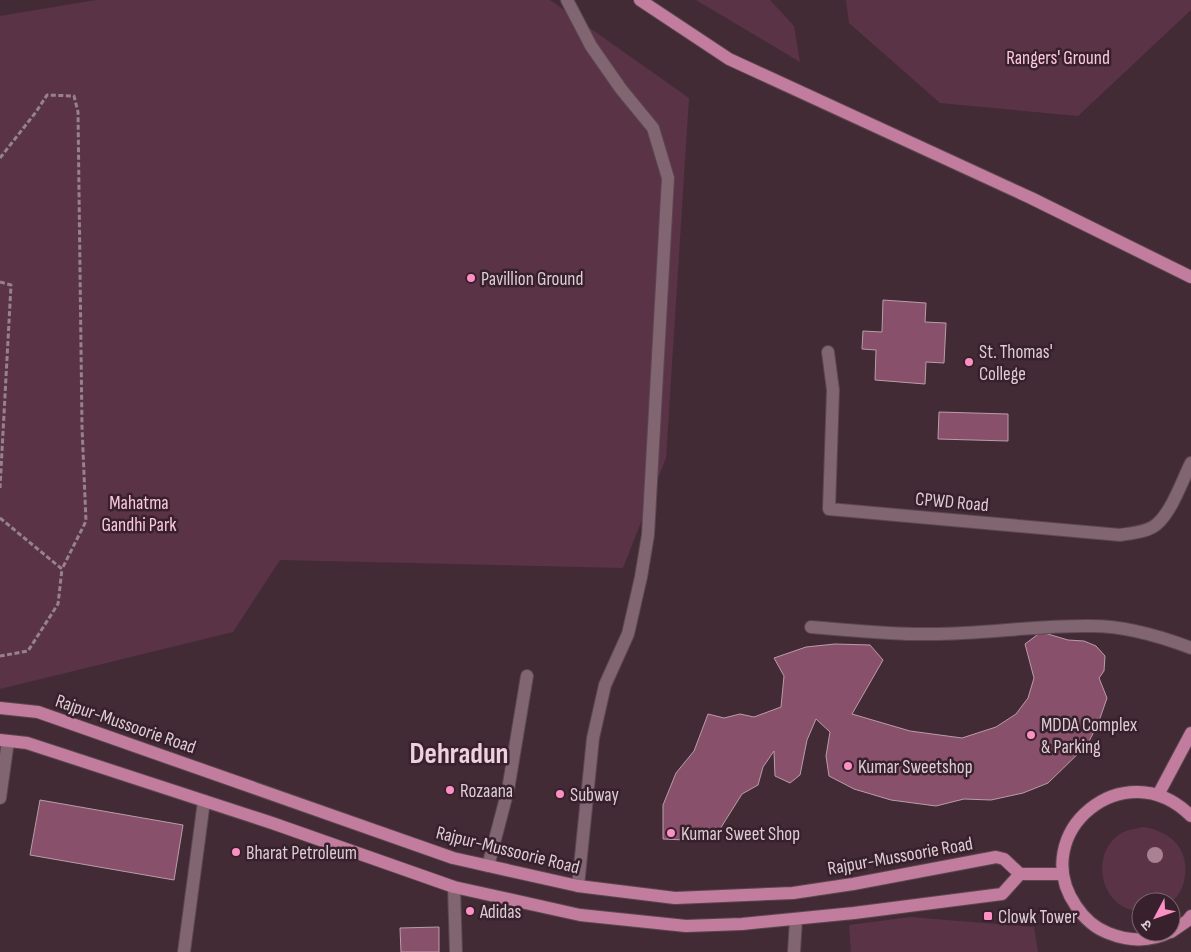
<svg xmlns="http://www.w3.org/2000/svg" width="1191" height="952" font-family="'Sofia Sans Condensed','Noto Sans Devanagari',sans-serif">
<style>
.green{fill:#5b3346}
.building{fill:#88506b;stroke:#ba9da9}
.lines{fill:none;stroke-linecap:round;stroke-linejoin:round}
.minor-casing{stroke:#5b4750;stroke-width:14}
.major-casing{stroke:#5b4750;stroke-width:14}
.path{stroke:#96828b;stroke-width:3;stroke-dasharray:5 2.5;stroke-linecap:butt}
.minor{stroke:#816571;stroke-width:12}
.major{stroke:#c27c9d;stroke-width:12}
.tree{fill:#a98193}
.poi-dot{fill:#fc8fc3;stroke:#38212c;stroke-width:2}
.labels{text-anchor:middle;stroke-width:5;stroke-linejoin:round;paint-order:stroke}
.park-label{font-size:19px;fill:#fdc8df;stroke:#38212c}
.poi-label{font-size:19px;fill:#ddcdd4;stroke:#38212c;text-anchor:start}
.street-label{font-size:19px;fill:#ddcdd4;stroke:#38212c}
.town-label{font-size:29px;font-weight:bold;fill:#efd0dd;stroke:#38212c}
</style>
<rect width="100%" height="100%" fill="#432b36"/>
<path class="green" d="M96,0H550L689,98L666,458L623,568L280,560L233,632L0,689V16Z
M696,0H770L794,26L800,62Z
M846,0H1191V10L1078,116L940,103L849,23Z
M1143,827C1171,831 1191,850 1184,881C1183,887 1178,897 1172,901C1165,905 1149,902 1141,902V911C1103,911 1089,859 1117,836C1125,830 1134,829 1143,827Z
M910,917L1034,927L1038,952H851L849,925Z"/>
<path class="building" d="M883,300L926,303L925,322L946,323L944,363L926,362L925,384L875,380L876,350L862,349L863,331L882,332Z
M939,412L1008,414V441L938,439Z
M1041,632L1068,640L1084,641L1096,646L1105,656L1104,671L1099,678L1107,698L1098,724L1087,745L1048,783L1023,793L991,800L964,799L936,806L891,800L854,789L829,776L826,756L830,732L816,719L807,740L800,775L790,783L775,776L774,751L763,767L758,785L742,794L720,829L709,841L663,839V805L676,773L694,751L708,714L724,718L740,714L754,717L781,707L784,676L774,658L806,647L835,644L870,645L883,660L852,714L910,731L962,738L996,727L1016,714L1028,698L1034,678L1025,644Z
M40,800L183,825L174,880L30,855Z
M439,927V952H401L400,928Z"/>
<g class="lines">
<g class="minor-casing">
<path id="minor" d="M567,0L591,46L621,89L653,128L668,178L648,535L641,577L628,634L605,685L593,738L578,886
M828,352L833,390L829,509L1120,535C1132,533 1148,532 1157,524C1172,511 1182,481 1191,463
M811,627C851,630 892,635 932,634C985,634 1038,625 1091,626C1125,626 1160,636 1191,648
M0,798L8,741
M488,866L508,790L527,676
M454,887L456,952
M184,952L204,801
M794,952L796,919"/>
</g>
<g class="major-casing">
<path id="major" d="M640,0L729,59L1031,198L1191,277
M0,708L38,712L453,858L578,886L675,898L793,893L853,884L996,857L1004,859L1020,874H1063
M0,740L27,743L272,823L454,887L580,915L686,926L742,924L854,913L1002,894L1020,874
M1158,795L1191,733
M1170,932C1150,942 1128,941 1108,933C1095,928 1084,918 1076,906C1026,833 1125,750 1191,816
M1171,932L1187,921L1191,916"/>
</g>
<path class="path" d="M0,158L36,112L47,95L74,96L78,112L82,427L86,521L62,569
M0,282L11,285L0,488
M0,518L62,569L58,604L28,651L0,656"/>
<use href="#minor" class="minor"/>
<use href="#major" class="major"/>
</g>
<circle class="tree" cx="1155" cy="855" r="8"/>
<g class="poi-dot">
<circle cx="471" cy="278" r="5"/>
<circle cx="969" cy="362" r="5"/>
<circle cx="1031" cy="735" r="5"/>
<circle cx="848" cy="766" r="5"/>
<circle cx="450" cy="790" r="5"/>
<circle cx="560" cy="794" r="5"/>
<circle cx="671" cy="833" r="5"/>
<circle cx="236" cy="852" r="5"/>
<circle cx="470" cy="911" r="5"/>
<rect x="983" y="911" width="10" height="10" rx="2.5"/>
</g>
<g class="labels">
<g class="park-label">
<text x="1058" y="64">Rangers' Ground</text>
<text x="139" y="509">Mahatma<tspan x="139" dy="22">Gandhi Park</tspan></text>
</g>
<g class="poi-label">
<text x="481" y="285">Pavillion Ground</text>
<text x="979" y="358">St. Thomas'<tspan x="979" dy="22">College</tspan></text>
<text x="1041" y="731">MDDA Complex<tspan x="1041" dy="22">&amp; Parking</tspan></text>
<text x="858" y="773">Kumar Sweetshop</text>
<text x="460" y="797">Rozaana</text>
<text x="570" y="801">Subway</text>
<text x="681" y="840">Kumar Sweet Shop</text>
<text x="246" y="859">Bharat Petroleum</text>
<text x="480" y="918">Adidas</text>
<text x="998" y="923">Clowk Tower</text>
</g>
<g class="street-label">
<text transform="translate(952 501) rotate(5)" y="7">CPWD Road</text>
<text transform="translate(126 723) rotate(19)" y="7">Rajpur-Mussoorie Road</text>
<text transform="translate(508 849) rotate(14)" y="7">Rajpur-Mussoorie Road</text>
<text transform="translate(900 855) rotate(-10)" y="7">Rajpur-Mussoorie Road</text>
</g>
<g class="town-label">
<text x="459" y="763">Dehradun</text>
</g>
</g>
<g transform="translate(1156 917) rotate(229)"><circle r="24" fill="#38212c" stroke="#7a666f"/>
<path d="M0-4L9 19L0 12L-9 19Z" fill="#fc8fc3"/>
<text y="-8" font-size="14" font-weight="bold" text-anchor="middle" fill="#ddcdd4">उ</text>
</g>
</svg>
